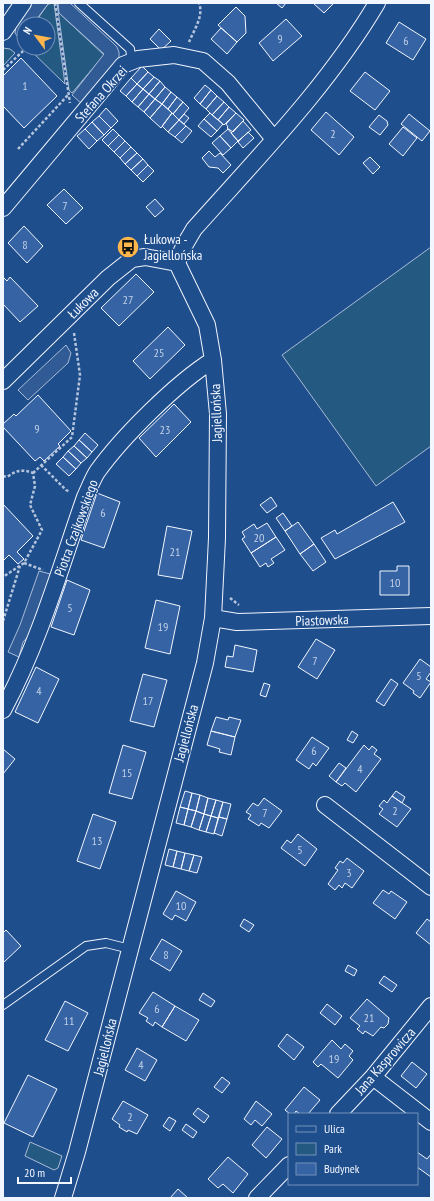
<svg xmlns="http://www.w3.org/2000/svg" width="434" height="1201" font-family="'PT Sans Narrow',sans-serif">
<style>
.green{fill:#245a82;stroke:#a8bbd7}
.parking{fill:#305b95;stroke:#a8bbd7}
.building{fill:#3563a3;stroke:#f2f6ff}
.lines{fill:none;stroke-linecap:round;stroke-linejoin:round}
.lane-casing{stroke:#f2f6ff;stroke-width:10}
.street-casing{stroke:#f2f6ff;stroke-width:18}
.path{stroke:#b3c4dc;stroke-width:2.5;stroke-dasharray:3 2;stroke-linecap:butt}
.lane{stroke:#1f4e8c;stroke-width:8}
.street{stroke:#1f4e8c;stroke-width:16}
.labels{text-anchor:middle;stroke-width:3;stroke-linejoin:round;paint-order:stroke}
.number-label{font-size:12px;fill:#c3d1e8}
.street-label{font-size:14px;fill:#f2f6ff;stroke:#1f4e8c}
.poi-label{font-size:14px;fill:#f2f6ff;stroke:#1f4e8c;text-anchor:start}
</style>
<rect width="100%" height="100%" fill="#1f4e8c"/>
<path class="green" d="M54,3L65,84L28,48H48V24H34L48,4Z
M57,3L59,13L104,55L72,93L69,90Z
M3,48L10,49L15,53L3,66Z
M431,247V446L376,486L282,355Z
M30,1142L62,1156L58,1168L54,1170L25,1156Z"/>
<path class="parking" d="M31,3H52L48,4L33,24H24V37L21,41L15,33L16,26Z
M58,3H70L112,42L117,47L119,52V58L117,64L83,105L72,95L104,54L59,13Z
M66,345L71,353L68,363L28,400L18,390Z
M39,571L54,575L35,629L23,642L19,657L8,652L20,625Z"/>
<path class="building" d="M276,3H286L282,8Z
M313,3H334L324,13Z
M236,7L245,16L246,33L237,42L218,25Z
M286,19L302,36L273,61L259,43Z
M399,22L426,39L413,60L386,43Z
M221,28L237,42L227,54L211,39Z
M159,29L171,41L161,50L150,39Z
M21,58L57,96L24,128L3,106V76Z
M142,66L148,72L137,84L131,78Z
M148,72L154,77L143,89L137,84Z
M365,72L390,91L375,110L350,91Z
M154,77L160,81L149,94L143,89Z
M131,78L137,84L126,96L120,91Z
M160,81L165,87L155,99L149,94Z
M137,84L143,89L132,102L126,96Z
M205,85L211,90L200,104L194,98Z
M165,87L171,92L162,104L155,99Z
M143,89L149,94L138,107L132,102Z
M211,90L217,96L206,109L200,104Z
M171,92L177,97L168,109L162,104Z
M149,94L155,99L144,112L138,107Z
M217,96L224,102L212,115L206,109Z
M177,97L183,102L173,114L168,109Z
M155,99L162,104L150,118L144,112Z
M183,102L189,108L179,120L173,114Z
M224,102L229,107L218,120L212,115Z
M162,104L172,113L161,128L150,118Z
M229,107L236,113L224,125L218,120Z
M106,108L118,121L111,128L99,116Z
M326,112L354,137L339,155L311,130Z
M172,113L179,120L168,132L162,126Z
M210,113L223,124L217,131L204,119Z
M236,113L244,120L233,132L227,128L228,127L226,124Z
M184,114L189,118L184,124L179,120Z
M409,114L430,131L422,141L401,124Z
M379,115L387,121L388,125L380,135L369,127Z
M99,116L111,128L104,135L92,122Z
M204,119L217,131L211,137L198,126Z
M179,120L186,126L175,137L168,132Z
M243,121L251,130L238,141L231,133Z
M92,122L104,135L97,141L85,129Z
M186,126L192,131L182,143L175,137Z
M403,127L417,138L403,156L389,144Z
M85,129L97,141L89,149L77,136Z
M113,129L119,135L108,146L102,140Z
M228,129L238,141L231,148L220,136Z
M248,132L254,138L243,148L238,142Z
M119,135L125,141L114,152L108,146Z
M220,136L231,148L223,155L212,143Z
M125,141L131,147L120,158L114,152Z
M131,147L137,153L125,164L120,158Z
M209,151L215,157L220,153L231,165L223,173L218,168L209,167L202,158Z
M137,153L143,159L131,170L125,164Z
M370,157L380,167L373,174L363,163Z
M143,159L148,165L137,176L131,170Z
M148,165L154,171L143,182L137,176Z
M64,189L83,208L66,224L47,205Z
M155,199L164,209L155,217L146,207Z
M24,226L43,246L27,263L8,243Z
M136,274L154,292L119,326L101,308Z
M3,277L7,281L10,277L38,306L20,322L3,304Z
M168,327L185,345L150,379L133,361Z
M38,395L71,431L58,444L60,446L44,461L40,457L35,461L3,427V424L14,414L16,416Z
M174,404L191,422L156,457L139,438Z
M85,433L98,445L92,452L79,440Z
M79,440L92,452L87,458L74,446Z
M74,446L87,458L81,463L68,451Z
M68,451L81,463L76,469L63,457Z
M63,457L76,469L69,476L56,464Z
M97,493L120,502L104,548L81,540Z
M271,497L277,506L267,513L260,505Z
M393,502L405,522L335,559L321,538L335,530L337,534Z
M3,504L33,536L17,552L24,559L18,564L9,555L3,561Z
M283,513L292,526L285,531L276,518Z
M298,522L314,544L300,554L285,531Z
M267,523L276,537L251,553L242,539L245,537L242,532L254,524L257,529Z
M167,526L192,531L182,579L158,575Z
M276,537L285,550L271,559L274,563L268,567L266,563L260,567L251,553Z
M314,544L326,562L313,571L300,554Z
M397,566H409V595H380V571H397Z
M67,580L90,590L74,635L51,627Z
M156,600L180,606L170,654L145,648Z
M316,639L335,650L317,679L298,667Z
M235,645L257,650L253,672L225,667L227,656L233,657Z
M420,659L431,667V672L426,679L431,682L420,698L413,693L414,691L403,683Z
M36,667L59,679L38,723L15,712Z
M143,674L167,680L154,727L130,721Z
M391,679L398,684L384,706L376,701Z
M264,683L270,685L266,697L260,695Z
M216,717L228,720L229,717L241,720L235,737L211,731Z
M211,731L235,737L231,755L219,752L220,749L207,745Z
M352,731L358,735L353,743L347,740Z
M312,737L329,748L316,766L313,763L309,769L296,760Z
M123,745L146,752L132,799L109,793Z
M364,745L369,750L372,746L377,750L374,754L381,759L356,792L345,783L342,786L336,782Z
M3,749L15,759L3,774Z
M339,763L346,768L336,782L329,776Z
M185,791L192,793L188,809L180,807Z
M396,791L405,797L402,803L392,796Z
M192,793L200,795L196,811L188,809Z
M200,795L208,798L204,814L196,811Z
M392,796L411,809L397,827L379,814L383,809L379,806L384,800L387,803Z
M208,798L216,800L211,816L204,814Z
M264,798L282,811L269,828L261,823L259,826L248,819L251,815L246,812L253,803L258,806Z
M216,800L223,802L218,818L211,816Z
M223,802L231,804L227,819L219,817Z
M180,807L188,809L184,825L176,823Z
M188,809L196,811L191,827L184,825Z
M196,811L204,814L199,830L191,827Z
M93,814L116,822L100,869L77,861Z
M204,814L211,816L206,832L199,830Z
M211,816L218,818L214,834L206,832Z
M219,817L227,819L222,836L214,833Z
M298,834L317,849L305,866L281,848L287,840L291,843Z
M169,849L177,851L173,867L165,865Z
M177,851L185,853L181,869L173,867Z
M185,853L194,855L189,871L181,869Z
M194,855L202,857L197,873L189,871Z
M347,858L364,871L352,888L345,883L342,888L339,885L335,890L328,884L338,870L335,868L340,861L343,863Z
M383,890L389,894L391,891L407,902L395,919L373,903Z
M176,891L196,902L186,921L175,915L172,920L163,914Z
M244,919L254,925L249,932L240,926Z
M427,919L431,922V945L416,933Z
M6,930L21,946L3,963V933Z
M162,939L182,951L170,971L150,959Z
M348,965L357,970L354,976L345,971Z
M384,976L397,985L392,992L379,983Z
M153,992L175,1006L162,1027L155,1022L153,1026L146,1021L148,1018L139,1013Z
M203,993L215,1001L211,1007L199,1000Z
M367,999L389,1018L388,1024L384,1028L381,1027L373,1036L365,1031L363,1034L357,1029L360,1026L350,1018Z
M65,1001L88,1013L68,1051L45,1040Z
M327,1004L342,1016L335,1025L320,1013Z
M175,1006L199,1020L186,1041L162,1027Z
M287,1034L304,1047L294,1060L278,1046Z
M332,1040L341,1049L345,1044L353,1051L349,1056L353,1060L338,1078L321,1064L318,1067L313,1062Z
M137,1048L157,1060L145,1081L125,1070Z
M412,1062L427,1074L416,1088L401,1076Z
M28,1075L57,1089L33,1137L4,1123Z
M222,1077L230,1083L222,1093L214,1087Z
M304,1087L320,1100L308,1114H300L296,1111L294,1114H290L285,1110Z
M123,1101L148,1115L137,1134L128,1130L127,1132L119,1127L120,1125L112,1119Z
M256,1101L272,1114L262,1126L255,1120L251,1125L244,1119Z
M198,1108L209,1116L204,1123L193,1114Z
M169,1117L176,1121L170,1131L163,1126Z
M186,1124L197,1132L193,1138L182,1130Z
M267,1127L282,1139L266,1158L252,1145Z
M417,1152L427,1159L431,1154V1177L417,1167Z
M228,1157L248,1174L233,1193L223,1184L218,1188L208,1179Z
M178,1189L188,1198H170Z"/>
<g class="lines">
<g class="lane-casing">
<path id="lane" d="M79,3L130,49L132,61
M3,1005L86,946L106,943L130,949"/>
</g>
<g class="street-casing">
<path id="street" d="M3,32L23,3
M3,208L123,65L138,59L174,55L203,61L228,83L274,139
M177,263L184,246L194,229C258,157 328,86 377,3
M3,381L108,278L132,259L145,257L177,263
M213,618L237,622L431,616
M3,710C39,643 60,569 85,497C89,489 92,480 97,472C122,437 176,383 213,360
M325,805L431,887
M373,1077L431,1122
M338,1114L373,1077L431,1006
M63,1198L77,1152L205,663L213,618L217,538L218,414L213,360L207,325L177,263
M257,1198L289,1165"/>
</g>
<path class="path" d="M55,3L70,103
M189,42C194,30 204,16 199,3
M3,70L23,51
M18,149L68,95
M41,465L66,490L70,492
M33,473L72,437L80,375L74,333
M3,476L7,477C17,470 22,469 33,473L35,486L30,505L42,530L24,563L3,577
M24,563L43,570
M230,598L239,605
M3,621L20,566"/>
<use href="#lane" class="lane"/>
<use href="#street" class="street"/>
</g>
<defs>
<g id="bus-disc" transform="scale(1.15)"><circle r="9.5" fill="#ffb74d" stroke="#1f4e8c"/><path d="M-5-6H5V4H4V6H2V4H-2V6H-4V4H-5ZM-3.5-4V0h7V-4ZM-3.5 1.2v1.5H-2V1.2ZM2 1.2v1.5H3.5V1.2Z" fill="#111"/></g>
</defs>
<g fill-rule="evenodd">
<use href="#bus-disc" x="128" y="247"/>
</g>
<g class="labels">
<g class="number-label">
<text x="280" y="43">9</text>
<text x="406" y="45">6</text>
<text x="25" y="90">1</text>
<text x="333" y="138">2</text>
<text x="65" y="210">7</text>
<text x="25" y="249">8</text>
<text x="128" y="304">27</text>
<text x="159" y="357">25</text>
<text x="37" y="433">9</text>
<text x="165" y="434">23</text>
<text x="103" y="517">6</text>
<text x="259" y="542">20</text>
<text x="175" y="556">21</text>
<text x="395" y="587">10</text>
<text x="70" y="612">5</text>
<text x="163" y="631">19</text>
<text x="315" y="665">7</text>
<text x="419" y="680">5</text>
<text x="39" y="695">4</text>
<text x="148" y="705">17</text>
<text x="314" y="755">6</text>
<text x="360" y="773">4</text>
<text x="127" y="777">15</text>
<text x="395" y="815">2</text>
<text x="265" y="817">7</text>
<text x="97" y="845">13</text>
<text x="300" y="854">5</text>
<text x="349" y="877">3</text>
<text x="181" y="910">10</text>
<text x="166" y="959">8</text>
<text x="157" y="1013">6</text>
<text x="369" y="1022">21</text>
<text x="69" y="1025">11</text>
<text x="334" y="1063">19</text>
<text x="141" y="1069">4</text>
<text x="130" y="1121">2</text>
</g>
<g class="street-label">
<text transform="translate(101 94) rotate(-48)" y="5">Stefana Okrzei</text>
<text transform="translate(83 303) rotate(-45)" y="5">Łukowa</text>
<text transform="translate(216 413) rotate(-92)" y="5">Jagiellońska</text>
<text transform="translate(76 528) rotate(-70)" y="5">Piotra Czajkowskiego</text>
<text transform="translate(322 620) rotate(-2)" y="5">Piastowska</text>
<text transform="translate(186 733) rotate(-75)" y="5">Jagiellońska</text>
<text transform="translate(105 1047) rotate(-76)" y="5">Jagiellońska</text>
<text transform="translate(385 1061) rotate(-49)" y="5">Jana Kasprowicza</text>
</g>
<g class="poi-label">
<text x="144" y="244">Łukowa -<tspan x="144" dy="16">Jagiellońska</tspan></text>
</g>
</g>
<rect width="434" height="1201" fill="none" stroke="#f2f6ff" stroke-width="8"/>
<rect x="288" y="1113" width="130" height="72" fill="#1f4e8c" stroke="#7391ba"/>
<rect x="296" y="1126" width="20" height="6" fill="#1f4e8c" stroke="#7391ba"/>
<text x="324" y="1133" font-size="12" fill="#f2f6ff">Ulica</text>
<rect x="296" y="1143" width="20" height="12" fill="#245a82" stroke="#7391ba"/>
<text x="324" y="1153" font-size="12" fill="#f2f6ff">Park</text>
<rect x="296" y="1163" width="20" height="12" fill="#3563a3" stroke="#7391ba"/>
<text x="324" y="1173" font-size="12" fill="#f2f6ff">Budynek</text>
<g transform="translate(36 36) rotate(302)"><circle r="19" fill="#1f4e8c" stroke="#7391ba"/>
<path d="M0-3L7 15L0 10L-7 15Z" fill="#ffb74d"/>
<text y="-6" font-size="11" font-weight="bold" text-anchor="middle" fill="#f2f6ff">N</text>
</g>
<path d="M18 1177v6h53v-6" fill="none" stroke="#f2f6ff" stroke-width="2"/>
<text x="24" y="1177" font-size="12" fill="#f2f6ff" stroke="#1f4e8c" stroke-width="3" paint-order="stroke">20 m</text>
</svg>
